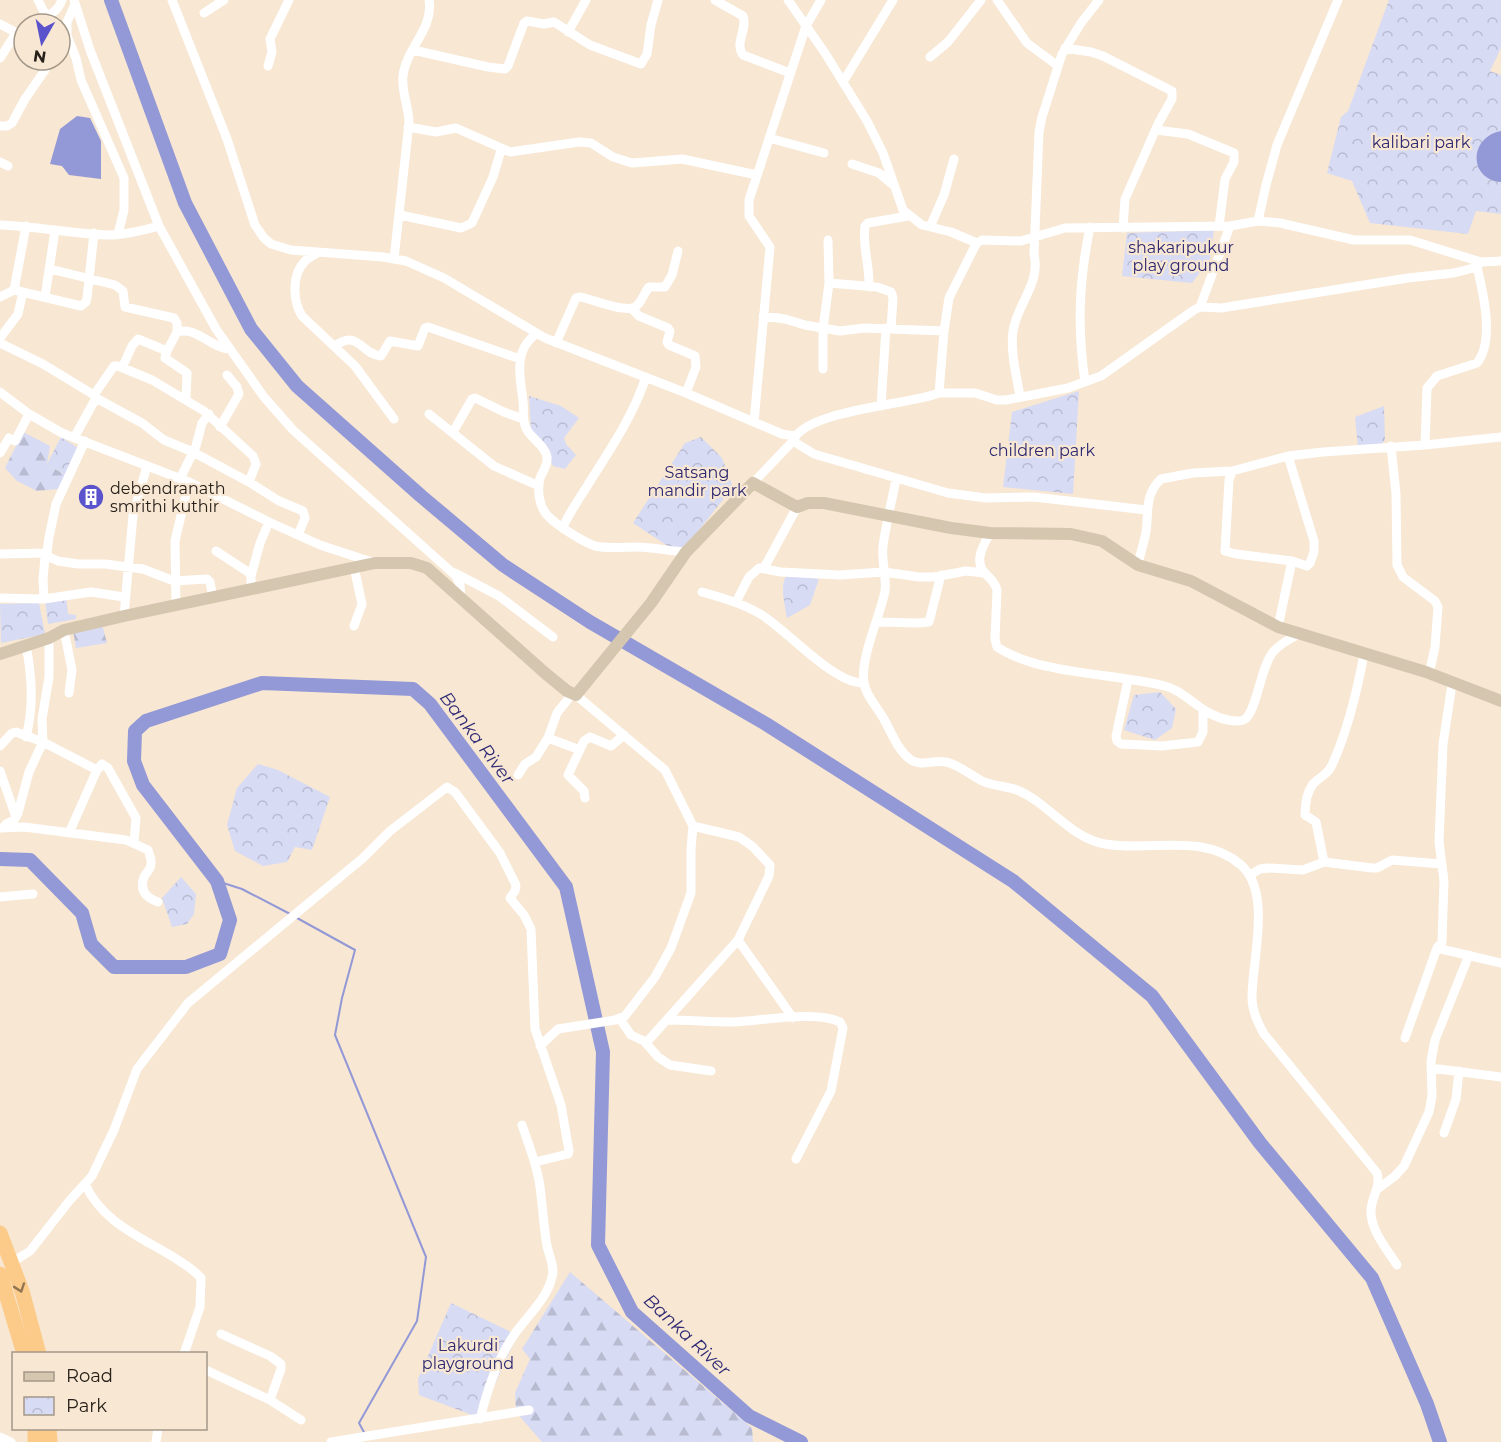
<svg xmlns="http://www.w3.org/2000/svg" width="1501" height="1442" font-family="Montserrat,sans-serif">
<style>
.forest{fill:url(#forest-firs)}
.park{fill:url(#park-crowns)}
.water{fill:#9398d6}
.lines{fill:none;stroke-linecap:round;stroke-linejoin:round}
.stream{stroke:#9398d6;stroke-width:2}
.river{stroke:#9398d6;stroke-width:14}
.minor{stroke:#fff;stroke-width:9}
.secondary{stroke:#d5c6af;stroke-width:12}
.trunk{stroke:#fccb8a;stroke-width:15}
.oneway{stroke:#927652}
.labels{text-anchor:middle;stroke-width:4.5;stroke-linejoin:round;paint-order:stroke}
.park-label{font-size:16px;fill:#2d2871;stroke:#f7e7d3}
.poi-label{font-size:16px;fill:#27211a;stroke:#f7e7d3;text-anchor:start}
.water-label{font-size:18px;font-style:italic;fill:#302b75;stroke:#f7e7d3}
</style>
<defs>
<pattern id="forest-firs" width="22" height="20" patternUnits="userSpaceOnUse" patternTransform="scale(1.5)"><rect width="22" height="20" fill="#d8dbf4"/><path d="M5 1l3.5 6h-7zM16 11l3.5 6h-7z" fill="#b9bcd1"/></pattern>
<pattern id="park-crowns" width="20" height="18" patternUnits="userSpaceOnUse" patternTransform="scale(1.5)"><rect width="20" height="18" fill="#d8dbf4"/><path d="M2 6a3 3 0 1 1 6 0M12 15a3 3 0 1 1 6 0" fill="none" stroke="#b9bcd1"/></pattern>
</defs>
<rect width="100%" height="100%" fill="#f7e7d3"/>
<path class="forest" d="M23,432L50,446L47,464L65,475L58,489L37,491L17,481L5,468Z
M102,624L107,643L76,648L73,630Z
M570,1272L752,1428L753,1442H542L516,1412L515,1393L530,1359L522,1349Z"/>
<path class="park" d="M1389,0H1501V48L1490,71L1501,75V214L1476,211L1468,234L1370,223L1352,181L1327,173L1341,117L1348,111Z
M1214,230L1210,259L1192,283L1122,276L1127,233Z
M1079,391L1073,494L1003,487L1012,412Z
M529,396L561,406L579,418L564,438L566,444L576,455L565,469L553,466L547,452L531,431Z
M1384,406L1385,440L1379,447H1358L1355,417Z
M61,437L78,448L67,476L47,464Z
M701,437L722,458L733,487L680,554L633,523L685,443Z
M787,575L819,579L810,605L787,618C785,605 779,585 787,575Z
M66,596L68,614L76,615V619L48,624L45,600Z
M39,603L45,634L1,643L0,604Z
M1160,692L1176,709L1172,728L1155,740L1124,730L1134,695Z
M258,764L278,770L330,797L312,850L295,847L287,862L263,866L235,851L227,825L237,788Z
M181,877L196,894L194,914L187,924L172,927L162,898Z
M451,1303L517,1335L480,1418L419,1395L418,1379Z"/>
<path class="water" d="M77,116L90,118L101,141V179L69,175L62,166L50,164L60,129Z
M1501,131V182C1468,179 1469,137 1501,131Z"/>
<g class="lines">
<path class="stream" d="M217,881L242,889L292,915
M297,918L355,950L342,998L335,1035L426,1257L417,1321L359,1423L365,1434"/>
<path class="river" d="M111,0L185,203L251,329L297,386L421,496L503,565L590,622L766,724L1013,881L1152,996L1260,1143L1372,1278L1427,1404L1440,1442
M0,859L30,860L82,913L91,944L114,967H186L220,954L230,920L217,881L143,785L134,761L135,731L146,721L262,683L413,689L430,704L566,887L603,1052L598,1245L632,1312L749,1416L801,1442"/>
<path class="minor" d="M38,0L46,16
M74,0L90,50L159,226L216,329L264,397L293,430L456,576L460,585L461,598
M172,0L227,139L255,225L264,238L271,244L291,250L383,257L406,261L444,278L545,338L686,393L782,434L795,436
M715,0L743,16C748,30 734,42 743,55L790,73
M788,0L825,53L867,121L883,153L903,210L922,225L951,232L977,243
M997,0L1027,43L1058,66
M75,4L67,22V36L76,58L81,80L124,178V210L118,234
M204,13L224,0
M0,24L24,37
M36,24C46,13 56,16 62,0
M568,32L586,0
M1065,48L1091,52L1103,56L1172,91V99L1158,124L1125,199L1123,228
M413,50L488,67L505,69L508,66L524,23L527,21L544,24L554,22L590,45L641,64L647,54L651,25L658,0
M930,57L948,42L981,0
M0,58L16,33
M268,66L272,52L270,39L289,0
M843,82L893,0
M0,126H7L12,123L25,99L45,70V66L39,60
M408,127L436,132L456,128L510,152L579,142L591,143L613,157L632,163L682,159L757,175
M1156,130L1188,134L1234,153V162L1225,179L1219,226
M769,138L824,153
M0,162L8,166
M852,164L879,173L892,184
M400,215L461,228L472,223L493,177L501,150
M1258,221L1266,185L1277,145L1338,0
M0,225C36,226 72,234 108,235C126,235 143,230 159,226
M26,226L14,290L81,306L86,302L87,298L94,233
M930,227L944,195L954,159
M828,240L829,283L877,287L891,292L893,298L891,329
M317,253C313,256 308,258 305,261C291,275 293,302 302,316L355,366L394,419
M394,259L409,123C409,107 401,91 403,76C406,48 434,29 429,0
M50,269L115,285L123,291L125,307L174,318L177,323V332
M869,287C870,266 862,246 865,226L868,223L908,216
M0,297L14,290
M45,297L55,230
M1200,307L1221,308L1408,278L1454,273L1477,267L1481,262
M631,308L639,316L668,328L670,331L667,342L669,345L695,356L696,367L686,393
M763,316L785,319L805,325L840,331L864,328L944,331
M536,334C513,351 520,376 523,401C524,410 522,419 526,428C530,438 545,445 547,457C548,465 543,471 540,478C537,491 539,508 549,517C558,526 583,542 595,546C608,549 623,547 636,547C653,547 669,551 686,552
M0,338L18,314L23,292
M0,343L43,364L94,395L96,398L75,436
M556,343L576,298L581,297C593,300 625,313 635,307C642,302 644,293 649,287H665L672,275L678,251
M335,346C359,329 360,354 381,356L390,341L418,346L425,328L428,327L520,359
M122,368L132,346L138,339L167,351
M823,369V329L829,283
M1085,382C1077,327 1079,281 1090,227
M0,392L29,414L62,433L189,482L269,522L320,545L375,563
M939,393H975L997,400H1006L1068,388L1101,376L1194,310L1200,307L1230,226
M94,395L114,366H118L152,380L204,411L253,456L256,464L249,482
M1020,397C1017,377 1010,352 1013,331C1017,304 1041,283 1034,255L1039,132L1042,117L1062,54L1081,23L1099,0
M96,398L142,423L164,440L193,452L249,482L279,501L303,511L305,518L298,535
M186,399L187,373L165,358L167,351L177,332C197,326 210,348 230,349
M881,406L886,328
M429,414L494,466L539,486
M754,422L770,247L749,216V200L806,26L821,0
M220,427L239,394L237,387L227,375
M453,432L472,399L475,398L504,412L523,419
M793,441L814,454L948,493L986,498L1034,497L1146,510
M1425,445L1427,388L1437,376L1477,363C1495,341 1483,292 1477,267
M1391,446L1396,494L1397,565L1403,577L1435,601L1438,607L1435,647L1429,674
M0,453L9,438L15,441L29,414
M1232,471L1229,480L1225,551L1236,554L1292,561
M180,479L196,446L202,423L209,414
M896,479C892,501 886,523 883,546C881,561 887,576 885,591C880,617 860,657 864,683C866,697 880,710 886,723C893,736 898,750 911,760C922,767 935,759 946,762C960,765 970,775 982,781C993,786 1006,786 1017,790C1049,803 1070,838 1105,844C1150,852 1203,832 1241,865C1273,893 1251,963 1252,1000C1253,1013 1258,1023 1264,1034L1377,1173C1381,1188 1372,1195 1371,1210C1370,1230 1387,1249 1397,1265
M753,483L793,441C804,410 909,405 939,393L944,331L949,298L974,248L977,243L982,240L1021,241L1065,228L1230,226L1258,221L1280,223L1354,240H1410L1481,262L1501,261
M563,527C570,511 580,498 589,483C611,448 633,416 646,377
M990,533C983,546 973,562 986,574C991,580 995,582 997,590L995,639L997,647C1040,675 1114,673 1165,686C1188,692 1199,714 1228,720C1233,721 1241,722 1245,719C1257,711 1260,668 1273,652C1280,644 1289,639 1299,634
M216,551L248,572L251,576V590
M0,554L47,553
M49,557L47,553L49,537L56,504L85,441
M1138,565C1140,554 1144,543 1146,532C1149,512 1144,495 1161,479L1193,473L1232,471L1288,456L1323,452L1425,445L1501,437
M354,567L362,604L354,626
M764,568L797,507
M455,573L499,596L553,637
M251,576L260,543L269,522
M702,592C723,598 744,604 762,615C789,632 834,684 864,683
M124,597L91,592L44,599L43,579L45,558L49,557L58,561L78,564H105L143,569L174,581L207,579L210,582L213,598
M0,598L44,599
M736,602L749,577L759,568L781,572L840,575L884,572L919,577H934L966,571L984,573
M176,605L175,541L189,482
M124,616L133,515L147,466
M876,622L919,623L929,622L941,575
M1278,627L1292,561L1307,566L1310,563L1314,552V541L1288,456
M64,630L72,670L69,693
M49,638V677L42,719L43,742L97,770
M1128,680L1116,736L1117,741L1121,744L1162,746L1198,742L1203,732V711
M576,695L665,770L693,826L739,837L752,846L770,865L769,876L738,940L646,1043
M26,737C34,706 32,677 26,645
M548,738L557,713L572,694
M0,746L12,733L16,732L43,742L29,772L18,813L14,820L6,824L4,827
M0,771L16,817
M518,775L525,764L536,757L548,738L580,750
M585,798L584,791L568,775L584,741L590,737L611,746L624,735
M0,828L24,827L126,840L148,850C149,854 152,859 151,864C151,870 146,872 144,877C139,891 147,898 158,902
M69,833L97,770L102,764L108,768L136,818L134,842
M1324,862L1316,822L1305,815C1305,805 1307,792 1313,784C1320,776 1328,775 1332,765C1348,730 1357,692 1364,654
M1250,875L1260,869L1268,868L1303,870L1324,862L1372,868H1377L1392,860L1441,864
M0,897L33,894
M738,940L793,1018
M1437,948L1501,963
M620,1019L631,1035L644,1041L658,1057L670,1065L711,1071
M667,1020C689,1020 711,1022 733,1022C760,1021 817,1010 840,1022L843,1028L831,1091L796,1159
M1405,1038L1437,948L1442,942L1444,881L1439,842L1443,744L1452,684
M540,1046L558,1029L615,1020L625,1016L655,977L671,948L691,893V849L693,826
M1431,1068L1501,1077
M1444,1133L1456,1099L1459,1071
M85,1184C103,1224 144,1238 178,1260C187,1266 194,1270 201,1278L200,1307L184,1354
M1379,1188L1395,1176L1404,1166L1429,1112L1432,1096L1431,1061L1435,1040L1469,955
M11,1263L30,1251L70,1200L92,1176L114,1130L137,1069L188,1003L363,858L390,831L447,787L455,792L500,853L516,885L515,891L510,898L524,915L531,929L535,1029L561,1105L569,1151L568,1154L535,1162
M221,1334L270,1356L281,1364V1369L270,1400
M206,1370L270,1400L301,1420
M480,1419C487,1391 496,1362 512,1338C524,1319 547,1300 552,1277C555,1266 549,1256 547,1246C544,1229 543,1212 541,1195C539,1171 530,1148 522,1125
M0,1437L11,1442
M156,1442L158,1428
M331,1442L529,1410"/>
<path class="secondary" d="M0,654L49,638L64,630L124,616L375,563H411L427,568L545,673L567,691L576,695L651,603L686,552L753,483L797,507L808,503H824L951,528L990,533L1071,534L1102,541L1138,565L1191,581L1278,627L1426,672L1501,701"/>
<path class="trunk" d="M0,1233L22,1291L39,1354
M0,1274L24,1354
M35,1428V1442
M49,1428L50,1442"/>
</g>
<defs><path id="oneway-chevron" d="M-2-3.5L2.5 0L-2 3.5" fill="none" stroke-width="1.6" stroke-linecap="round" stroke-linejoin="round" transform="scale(1.5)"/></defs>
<use class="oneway" href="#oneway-chevron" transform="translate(20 1288) rotate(71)"/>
<defs>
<g id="building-disc" transform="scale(1.35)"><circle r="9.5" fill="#5a53cb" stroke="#f7e7d3"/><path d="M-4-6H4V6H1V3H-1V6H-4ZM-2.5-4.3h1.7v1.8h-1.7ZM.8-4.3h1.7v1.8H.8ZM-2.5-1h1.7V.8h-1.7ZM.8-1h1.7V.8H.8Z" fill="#fff"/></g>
</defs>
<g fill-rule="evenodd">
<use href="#building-disc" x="91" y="497"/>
</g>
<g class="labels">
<g class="park-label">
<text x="1421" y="148">kalibari park</text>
<text x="1181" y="253">shakaripukur<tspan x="1181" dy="18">play ground</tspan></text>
<text x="1042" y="456">children park</text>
<text x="697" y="478">Satsang<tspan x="697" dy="18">mandir park</tspan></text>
<text x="468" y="1351">Lakurdi<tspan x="468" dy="18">playground</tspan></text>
</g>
<g class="poi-label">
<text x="110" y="494">debendranath<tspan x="110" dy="18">smrithi kuthir</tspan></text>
</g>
<g class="water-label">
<text transform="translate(477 738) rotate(53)" y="6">Banka River</text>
<text transform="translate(687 1335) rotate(43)" y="6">Banka River</text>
</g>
</g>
<rect x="12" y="1352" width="195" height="78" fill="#f7e7d3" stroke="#a49889" stroke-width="1.5"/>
<rect x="24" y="1372" width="30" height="9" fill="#d5c6af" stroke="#a49889" stroke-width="1.5"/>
<text x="66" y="1382" font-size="18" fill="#27211a">Road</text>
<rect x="24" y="1397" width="30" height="18" fill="url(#park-crowns)" stroke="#a49889" stroke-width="1.5"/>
<text x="66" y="1412" font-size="18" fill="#27211a">Park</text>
<g transform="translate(42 42) rotate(189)"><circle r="28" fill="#f7e7d3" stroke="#a49889" stroke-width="1.5"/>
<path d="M0-4.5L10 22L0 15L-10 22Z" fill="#5a53cb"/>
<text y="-9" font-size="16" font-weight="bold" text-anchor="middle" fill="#27211a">N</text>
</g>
</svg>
